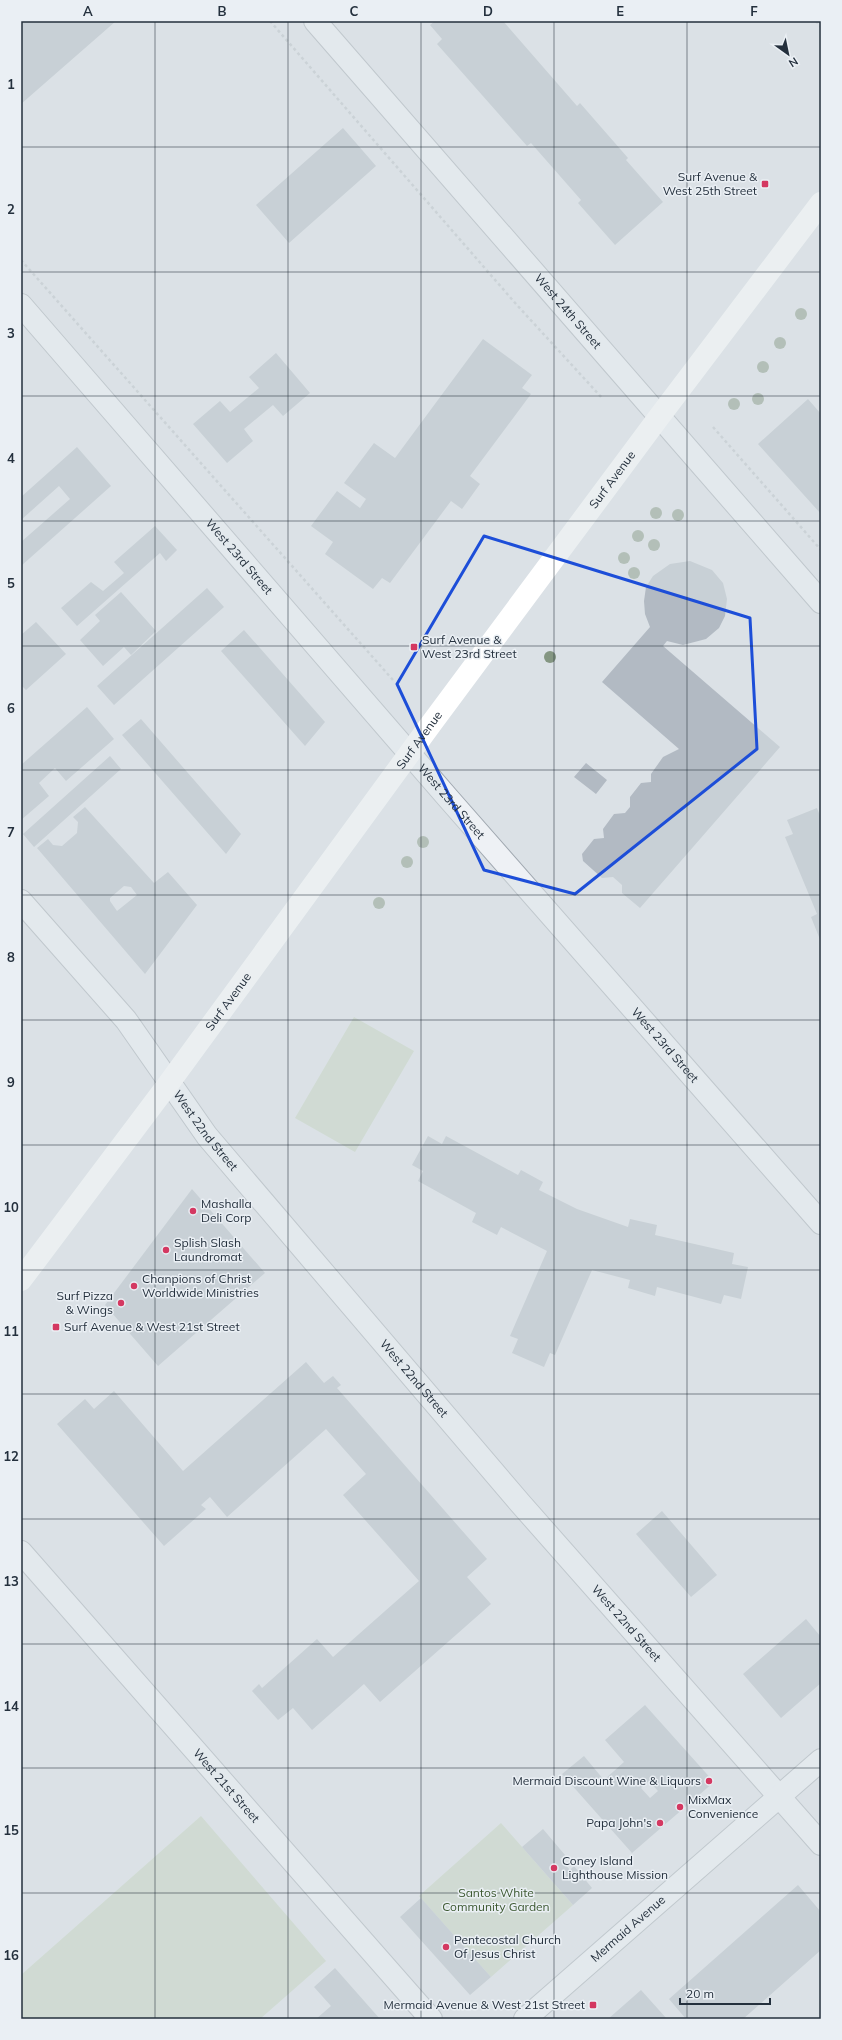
<svg xmlns="http://www.w3.org/2000/svg" width="842" height="2040" font-family="Mulish,sans-serif">
<style>
.green{fill:#c3d1bc}
.building{fill:#b2bac3;fill-rule:evenodd}
.lines{fill:none;stroke-linecap:round;stroke-linejoin:round}
.minor-casing{stroke:#a0a8b0;stroke-width:24}
.path{stroke:#b9bfc5;stroke-width:2.5;stroke-dasharray:3 3;stroke-linecap:butt}
.minor{stroke:#eef1f5;stroke-width:22}
.secondary{stroke:#fff;stroke-width:22}
.tree{fill:#849682}
.marked{fill:none;stroke:#1d4ed8;stroke-width:3;stroke-linejoin:round}
.grid{fill:none;stroke:#24303d;stroke-width:1;stroke-opacity:0.55}
.poi-dot{fill:#d43861;stroke:#eaeff4;stroke-width:1.5}
.labels{text-anchor:middle;stroke-width:3;stroke-linejoin:round;paint-order:stroke}
.poi-label{font-size:12px;fill:#24303d;stroke:#eaeff4;text-anchor:start}
.street-label{font-size:12px;fill:#24303d;stroke:#eaeff4}
.park-label{font-size:12px;fill:#3d5931;stroke:#eaeff4}
.neatline{fill:none;stroke:#24303d;stroke-width:1.5}
.grid-label{font-size:13px;text-anchor:middle;font-weight:bold;fill:#24303d}
</style>
<rect width="100%" height="100%" fill="#dbe1e6"/>
<path class="green" d="M354,1017L414,1051L355,1152L295,1118Z
M201,1816L326,1961L260,2019H21V1975Z
M501,1823L573,1905L491,1977L419,1896Z"/>
<path class="building" d="M21,21H116L21,104Z
M435,21H503L577,106L580,103L628,158L626,160L663,202L615,245L578,203L581,200L531,143L527,146L437,44L442,39L430,25Z
M343,128L376,166L289,243L256,205Z
M483,339L532,375L522,388L531,394L470,476L480,484L462,509L451,501L390,583L382,578L373,589L325,554L333,542L311,526L337,491L360,508L366,499L344,483L374,443L395,458Z
M276,353L310,393L283,416L273,405L244,429L253,441L227,463L193,424L220,401L230,412L259,388L249,377Z
M808,399L821,414V514L758,444Z
M77,447L111,486L21,566V542L70,499L59,486L21,520V497Z
M155,526L177,550L166,561L160,553L77,626L61,608L91,582L103,591L124,573L114,562Z
M690,561L712,570L723,583L727,599L725,616L719,628L706,639L683,645L667,641L663,646L780,747L640,908L622,893V885L613,877L602,878L583,861L582,854L594,839L604,838L603,829L614,814L625,813L630,807V797L641,783L651,782V774L663,757L679,749L602,682L650,627L645,614L644,601L646,587L653,576L670,564Z
M207,588L224,607L114,705L97,686Z
M121,592L156,631L131,655L124,647L103,666L80,640L100,621L95,615Z
M36,622L66,654L26,690L21,685V635Z
M244,630L325,722L305,746L221,651Z
M87,707L114,739L66,781L55,768L39,783L49,796L21,820V765Z
M141,719L241,834L226,854L122,735Z
M110,756L121,769L34,847L23,834Z
M586,763L607,780L596,794L574,777Z
M85,807L154,883L168,872L197,905L145,974L37,848L48,839L53,845L62,846L77,833L78,822L73,817ZM124,886L131,887L137,895L117,911L110,901V898Z
M817,808L821,818V942L811,917L817,914L785,837L793,834L787,820Z
M428,1136L442,1144L446,1136L518,1175L521,1170L543,1182L539,1190L577,1209L628,1227L630,1219L657,1225L655,1235L734,1253L732,1264L748,1267L741,1299L724,1295L721,1304L657,1287L655,1296L628,1288L630,1280L592,1270L555,1355L550,1353L544,1367L512,1353L518,1339L510,1336L547,1251L501,1227L497,1235L472,1222L476,1213L418,1181L423,1171L412,1165Z
M192,1189L265,1273L158,1366L105,1305Z
M306,1362L324,1383L333,1376L341,1385L337,1388L487,1559L467,1577L491,1604L380,1702L364,1684L312,1730L293,1708L278,1720L252,1691L259,1684L262,1688L317,1639L333,1657L419,1581L343,1495L366,1474L326,1429L227,1517L210,1497L201,1505L206,1509L164,1546L57,1424L85,1399L94,1409L114,1391L183,1471Z
M662,1511L717,1575L691,1597L636,1534Z
M806,1619L821,1637V1683L781,1718L743,1674Z
M645,1705L714,1782L632,1853L562,1774L584,1756L604,1780L624,1762L605,1740ZM649,1781L658,1791L650,1798L641,1788Z
M543,1829L565,1855L560,1859L570,1870L574,1866L592,1888L573,1905L522,1847Z
M798,1885L821,1912V1950L743,2019H686L669,1999Z
M421,1898L491,1977L470,1995L400,1917Z
M335,1968L380,2019H316L331,2006L314,1987Z
M641,1990L667,2019H608Z"/>
<g class="lines">
<g class="minor-casing">
<g id="minor">
<path id="s1" d="M315,21L821,602"/>
<path id="s2" d="M21,305L448,798L821,1223"/>
<path id="s3" d="M21,901L126,1020L207,1136L520,1503L821,1844"/>
<path id="s4" d="M21,1552L431,2019"/>
<path id="s5" d="M525,2019L821,1760"/>
</g>
</g>
<path class="path" d="M270,21L516,304L603,399
M816,21L821,27
M21,260L393,680
M713,427L821,550"/>
<use href="#minor" class="minor"/>
<path class="secondary" id="s6" d="M21,1280L169,1083L431,724L659,417L821,203"/>
</g>
<g class="tree">
<circle cx="801" cy="314" r="6"/>
<circle cx="780" cy="343" r="6"/>
<circle cx="763" cy="367" r="6"/>
<circle cx="758" cy="399" r="6"/>
<circle cx="734" cy="404" r="6"/>
<circle cx="656" cy="513" r="6"/>
<circle cx="678" cy="515" r="6"/>
<circle cx="638" cy="536" r="6"/>
<circle cx="654" cy="545" r="6"/>
<circle cx="624" cy="558" r="6"/>
<circle cx="634" cy="573" r="6"/>
<circle cx="550" cy="657" r="6"/>
<circle cx="423" cy="842" r="6"/>
<circle cx="407" cy="862" r="6"/>
<circle cx="379" cy="903" r="6"/>
</g>
<path d="M0 0H842V2040H0ZM484,536L750,618L757,749L575,894L484,870L397,684Z" fill="#dbe1e6" fill-opacity=".55" fill-rule="evenodd"/>
<path class="marked" d="M484,536L750,618L757,749L575,894L484,870L397,684Z"/>
<path class="grid" d="M155,21V2019M288,21V2019M421,21V2019M554,21V2019M687,21V2019M21,147H821M21,272H821M21,396H821M21,521H821M21,646H821M21,770H821M21,895H821M21,1020H821M21,1145H821M21,1270H821M21,1394H821M21,1519H821M21,1644H821M21,1768H821M21,1893H821"/>
<g class="poi-dot">
<rect x="761" y="180" width="8" height="8" rx="2"/>
<rect x="410" y="643" width="8" height="8" rx="2"/>
<circle cx="193" cy="1211" r="4"/>
<circle cx="166" cy="1250" r="4"/>
<circle cx="134" cy="1286" r="4"/>
<circle cx="121" cy="1303" r="4"/>
<rect x="52" y="1323" width="8" height="8" rx="2"/>
<circle cx="709" cy="1781" r="4"/>
<circle cx="680" cy="1807" r="4"/>
<circle cx="660" cy="1823" r="4"/>
<circle cx="554" cy="1868" r="4"/>
<circle cx="446" cy="1947" r="4"/>
<rect x="589" y="2001" width="8" height="8" rx="2"/>
</g>
<g class="labels">
<g class="poi-label">
<text x="757" y="181" text-anchor="end">Surf Avenue &amp;<tspan x="757" dy="14">West 25th Street</tspan></text>
<text x="422" y="644">Surf Avenue &amp;<tspan x="422" dy="14">West 23rd Street</tspan></text>
<text x="201" y="1208">Mashalla<tspan x="201" dy="14">Deli Corp</tspan></text>
<text x="174" y="1247">Splish Slash<tspan x="174" dy="14">Laundromat</tspan></text>
<text x="142" y="1283">Chanpions of Christ<tspan x="142" dy="14">Worldwide Ministries</tspan></text>
<text x="113" y="1300" text-anchor="end">Surf Pizza<tspan x="113" dy="14">&amp; Wings</tspan></text>
<text x="64" y="1331">Surf Avenue &amp; West 21st Street</text>
<text x="701" y="1785" text-anchor="end">Mermaid Discount Wine &amp; Liquors</text>
<text x="688" y="1804">MixMax<tspan x="688" dy="14">Convenience</tspan></text>
<text x="652" y="1827" text-anchor="end">Papa John's</text>
<text x="562" y="1865">Coney Island<tspan x="562" dy="14">Lighthouse Mission</tspan></text>
<text x="454" y="1944">Pentecostal Church<tspan x="454" dy="14">Of Jesus Christ</tspan></text>
<text x="585" y="2009" text-anchor="end">Mermaid Avenue &amp; West 21st Street</text>
</g>
<g class="street-label">
<text dy="4" stroke="none"><textPath href="#s1" startOffset="385">West 24th Street</textPath></text>
<text dy="4" stroke="none"><textPath href="#s6" startOffset="995">Surf Avenue</textPath></text>
<text dy="4" stroke="none"><textPath href="#s2" startOffset="333">West 23rd Street</textPath></text>
<text dy="4" stroke="none"><textPath href="#s6" startOffset="671">Surf Avenue</textPath></text>
<text dy="4" stroke="none"><textPath href="#s2" startOffset="657">West 23rd Street</textPath></text>
<text dy="4" stroke="none"><textPath href="#s6" startOffset="347">Surf Avenue</textPath></text>
<text dy="4" stroke="none"><textPath href="#s2" startOffset="981">West 23rd Street</textPath></text>
<text dy="4" stroke="none"><textPath href="#s3" startOffset="295">West 22nd Street</textPath></text>
<text dy="4" stroke="none"><textPath href="#s3" startOffset="619">West 22nd Street</textPath></text>
<text dy="4" stroke="none"><textPath href="#s3" startOffset="943">West 22nd Street</textPath></text>
<text dy="4" stroke="none"><textPath href="#s4" startOffset="311">West 21st Street</textPath></text>
<text dy="4" stroke="none"><textPath href="#s5" startOffset="137">Mermaid Avenue</textPath></text>
</g>
<g class="park-label">
<text x="496" y="1897">Santos White<tspan x="496" dy="14">Community Garden</tspan></text>
</g>
</g>
<rect width="842" height="2040" fill="none" stroke="#eaeff4" stroke-width="44"/>
<g transform="translate(788 54) rotate(147)" stroke="#eaeff4" stroke-width="3" paint-order="stroke">
<path d="M0-3L7 15L0 10L-7 15Z" fill="#24303d"/>
<text y="-6" font-size="11" font-weight="bold" text-anchor="middle" fill="#24303d">N</text>
</g>
<path d="M680 1998v6h90v-6" fill="none" stroke="#24303d" stroke-width="2"/>
<text x="686" y="1998" font-size="12" fill="#24303d" stroke="#eaeff4" stroke-width="3" paint-order="stroke">20 m</text>
<rect x="22" y="22" width="798" height="1996" class="neatline"/>
<g class="grid-label">
<text x="88" y="16">A</text>
<text x="222" y="16">B</text>
<text x="354" y="16">C</text>
<text x="488" y="16">D</text>
<text x="620" y="16">E</text>
<text x="754" y="16">F</text>
<text x="11" y="89">1</text>
<text x="11" y="214">2</text>
<text x="11" y="338">3</text>
<text x="11" y="463">4</text>
<text x="11" y="588">5</text>
<text x="11" y="713">6</text>
<text x="11" y="837">7</text>
<text x="11" y="962">8</text>
<text x="11" y="1087">9</text>
<text x="11" y="1212">10</text>
<text x="11" y="1336">11</text>
<text x="11" y="1461">12</text>
<text x="11" y="1586">13</text>
<text x="11" y="1711">14</text>
<text x="11" y="1835">15</text>
<text x="11" y="1960">16</text>
</g>
</svg>
